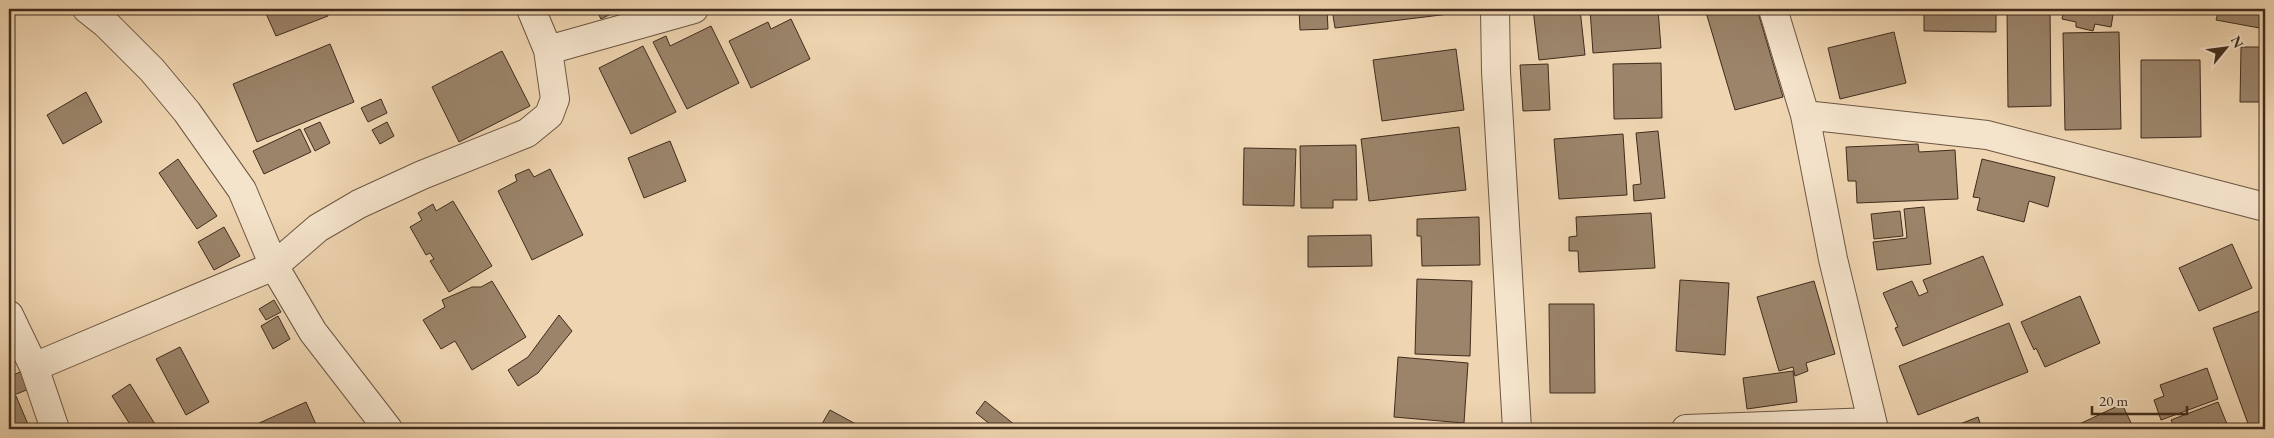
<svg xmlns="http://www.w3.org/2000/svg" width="2274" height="438" font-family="'EB Garamond',serif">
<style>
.building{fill:#9b846a;stroke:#402c1d}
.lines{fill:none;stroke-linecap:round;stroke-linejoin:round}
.minor-casing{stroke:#6c5642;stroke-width:30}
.minor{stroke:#f5e4cc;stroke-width:28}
</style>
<rect width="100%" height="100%" fill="#efd5b1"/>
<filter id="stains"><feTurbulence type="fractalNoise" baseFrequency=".004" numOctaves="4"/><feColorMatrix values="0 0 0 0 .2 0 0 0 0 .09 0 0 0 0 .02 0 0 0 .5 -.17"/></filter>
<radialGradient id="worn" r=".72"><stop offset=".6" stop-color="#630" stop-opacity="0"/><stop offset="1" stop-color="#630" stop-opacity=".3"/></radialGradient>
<path class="building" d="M264,9H325L328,16L276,36Z
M596,9H621L601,19Z
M1299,9H1327L1328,29L1300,30Z
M1332,9H1448L1449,14L1335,28Z
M1533,9H1580L1585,55L1539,60Z
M1590,9H1658L1661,48L1593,53Z
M1705,9H1757L1783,97L1735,110Z
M1924,9H1996V32L1924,31Z
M2007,9H2050L2051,106L2008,107Z
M2064,9H2114L2111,27L2095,24L2093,31L2076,27V22L2062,19Z
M2219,9H2265V29L2216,20Z
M791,19L810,59L751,88L729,41L768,22L771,29Z
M711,26L739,83L687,109L653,42L666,36L670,46Z
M1894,32L1906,83L1840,99L1828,48Z
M2119,32L2121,129L2065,130L2063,33Z
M330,44L354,102L257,142L233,84Z
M643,46L676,112L631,134L599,68Z
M2241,47H2265V102H2240Z
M1456,49L1464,110L1382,121L1373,60Z
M502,51L530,106L459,142L432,87Z
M2141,60H2200L2201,137L2141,138Z
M1661,63L1662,118L1614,119L1613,64Z
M1548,64L1550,110L1523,111L1520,65Z
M86,92L102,122L63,144L47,115Z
M381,99L387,113L368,122L361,108Z
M320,122L330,143L315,151L304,129Z
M387,122L394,136L380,144L372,130Z
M1459,127L1466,190L1369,201L1361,139Z
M300,129L311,152L264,174L253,151Z
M1658,131L1665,198L1634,201L1633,185L1641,184L1636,133Z
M1623,134L1627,195L1559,199L1554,139Z
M670,141L686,181L644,198L628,158Z
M1918,144L1919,152L1955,150L1958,199L1857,203L1856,181H1848L1846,147Z
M1356,145L1357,200H1333V208H1301L1300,146Z
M1244,148L1296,149L1294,206L1243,205Z
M178,159L217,216L197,229L159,173Z
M1982,159L2055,177L2048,207L2029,201L2024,222L1977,210L1980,198L1973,197Z
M529,169L534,177L550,169L583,235L532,260L498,191L517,181L515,175Z
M453,201L492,266L449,292L430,261L434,259L430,253L426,255L410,227L422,220L418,213L433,204L436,211Z
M1924,207L1931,264L1877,270L1873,242L1907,238L1904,209Z
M1900,211L1903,236L1874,239L1871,214Z
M1651,213L1655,268L1579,272L1578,251H1569V237L1577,236L1576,217Z
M1479,217L1480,265L1422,266L1421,236H1417V219Z
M224,227L240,256L214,270L198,242Z
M1371,235L1372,266L1308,267V236Z
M2232,244L2252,288L2199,311L2179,268Z
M1983,256L2003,305L1903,346L1895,328L1898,327L1883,293L1912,281L1919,296L1928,292L1923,280Z
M1417,279L1472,281L1470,356L1415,354Z
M1680,280L1729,283L1725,355L1676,351Z
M492,281L526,337L472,370L455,341L441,349L423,320L445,307L442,300L472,287H481Z
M1814,281L1835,354L1806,363L1808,371L1795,376L1793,367L1779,371L1757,297Z
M2080,296L2100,343L2045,367L2036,348L2034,350L2021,322Z
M274,300L281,312L266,320L259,309Z
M1549,304H1594L1595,393H1550Z
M2265,309V427L2250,429L2213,328Z
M559,315L572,331L538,373L518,386L508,370L528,357Z
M278,316L290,339L273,349L261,326Z
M2009,323L2028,372L1918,415L1899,366Z
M180,347L209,402L186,415L156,359Z
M1398,357L1468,363L1464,423L1394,417Z
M2207,368L2218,399L2161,420L2154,400L2164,396L2160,385Z
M22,371L29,389L9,397V377Z
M1793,371L1797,402L1747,409L1743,378Z
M130,384L158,429H133L112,396Z
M16,396L30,429H9V399Z
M985,401L1020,429H996L976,413Z
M306,402L318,429H246Z
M2218,402L2229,429H2175L2171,420Z
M2122,404L2134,429H2071V428Z
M830,410L865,429H819Z
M1978,417L1982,429H1947Z"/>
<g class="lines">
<g class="minor-casing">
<path id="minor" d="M87,9L106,24L152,70L187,112L242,190L274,266L313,332L388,429
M1495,9L1496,72L1517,429
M1773,9L1805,115L1833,259L1874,429
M548,50L694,9
M1805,115L1987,135L2265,207
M9,315L34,367L55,429
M34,367L274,266L318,228L359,204L422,175L527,133L549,115L555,99L548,50L531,9
M1686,429L1872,422"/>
</g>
<use href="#minor" class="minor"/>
</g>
<rect width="2274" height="438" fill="none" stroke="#efd5b1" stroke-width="30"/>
<rect x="10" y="10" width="2254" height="418" fill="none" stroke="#402c1d" stroke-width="2.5"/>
<rect x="15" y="15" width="2244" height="408" fill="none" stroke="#402c1d"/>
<g transform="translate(2226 48) rotate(61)" stroke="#f5e4cc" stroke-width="4" paint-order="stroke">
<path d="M0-4L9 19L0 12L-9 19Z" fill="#402c1d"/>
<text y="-8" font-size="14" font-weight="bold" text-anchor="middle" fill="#402c1d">N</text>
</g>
<path d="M2092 406v8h95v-8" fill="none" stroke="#402c1d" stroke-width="2.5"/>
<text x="2099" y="406" font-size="15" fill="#402c1d" stroke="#f5e4cc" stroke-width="4" paint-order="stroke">20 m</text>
<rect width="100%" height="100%" filter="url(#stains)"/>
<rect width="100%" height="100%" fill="url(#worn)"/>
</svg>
